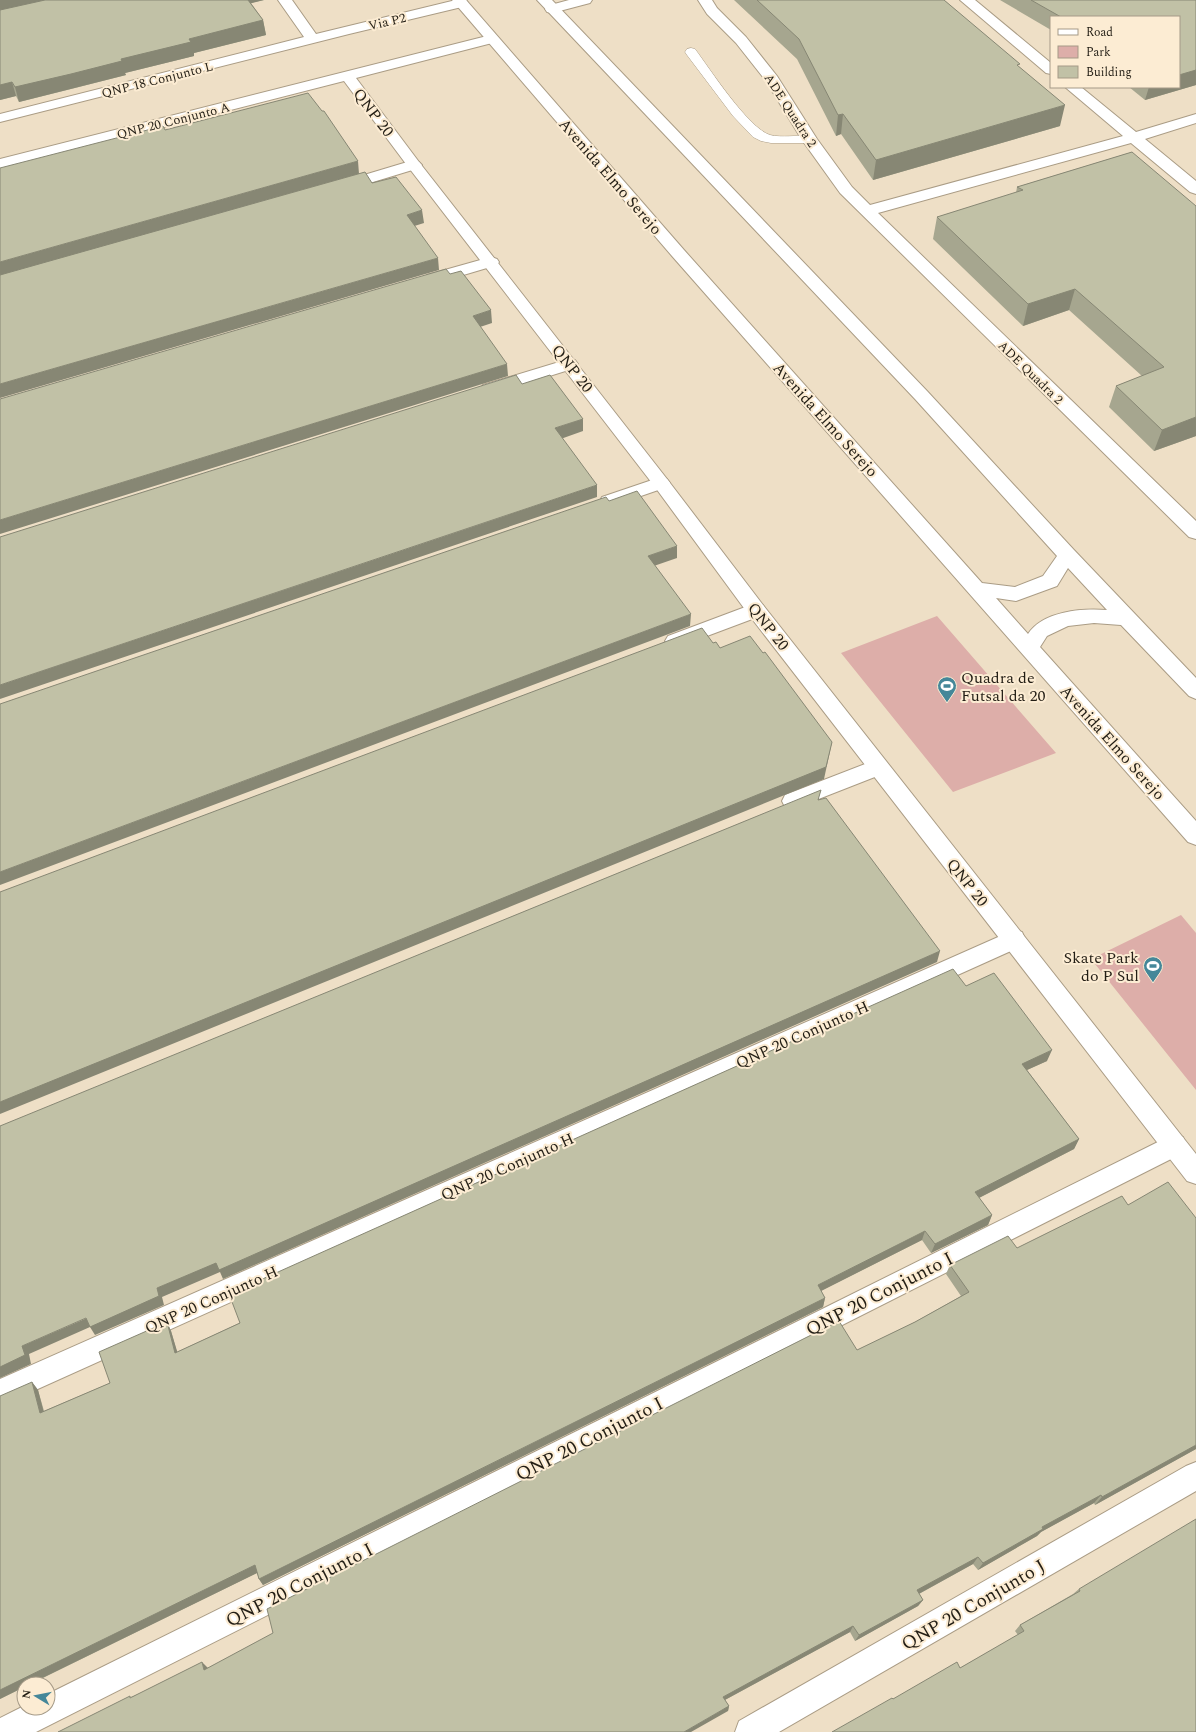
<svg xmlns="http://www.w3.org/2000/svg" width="1196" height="1732" font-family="Spectral,serif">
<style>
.green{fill:#ddaea9}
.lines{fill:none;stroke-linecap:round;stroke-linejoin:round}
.service-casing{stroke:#aa9c85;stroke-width:1}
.minor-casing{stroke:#aa9c85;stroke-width:2}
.tertiary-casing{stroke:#aa9c85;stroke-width:2}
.secondary-casing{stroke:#aa9c85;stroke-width:2}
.service{fill:#fff;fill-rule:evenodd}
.minor{fill:#fff;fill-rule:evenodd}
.tertiary{fill:#fff;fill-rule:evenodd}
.secondary{fill:#fff;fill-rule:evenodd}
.wall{fill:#a6a68f}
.shaded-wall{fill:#878774}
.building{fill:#c1c1a6;stroke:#878774}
.labels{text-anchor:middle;stroke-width:4;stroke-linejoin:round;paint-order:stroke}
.far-street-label{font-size:13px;fill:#231e15;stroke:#fcecd3}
.street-label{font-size:16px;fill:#231e15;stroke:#fcecd3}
.poi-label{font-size:16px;fill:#231e15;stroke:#fcecd3;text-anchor:start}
.near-street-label{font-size:19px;fill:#231e15;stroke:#fcecd3}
</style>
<rect width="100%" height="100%" fill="#eedfc6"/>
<path class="green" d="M937,616L1056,753L953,792L841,653Z
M1181,915L1196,933V1090L1091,959Z"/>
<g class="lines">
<g class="service-casing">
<path id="service" d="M691,48L695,49C710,69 748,128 770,135C782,138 797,135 810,136L815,137L817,140L815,143H771L761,141L753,137L733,116L687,55L685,52L687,49Z"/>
</g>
<g class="minor-casing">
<path id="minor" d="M569,0H592L590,3L552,13L547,12L545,9L547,6Z
M698,0H712L717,8L746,37L777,76L817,139L852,187L870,205L1123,136L1065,87H1081L1136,132L1196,114V123L1145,139L1196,181V194L1190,192L1131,143L878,213L1196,521V539L1189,537L840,193L802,140L766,81L736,43L707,14Z
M960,0H975L1051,63V74L1046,73Z
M414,160L419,162L422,165L419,168L340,192L334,190L332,187L334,184Z
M491,257L497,259L499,262L497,265L433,284L427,283L425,279L427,275Z
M569,359L575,360L578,364L575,368L489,395L483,393L480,389L483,385Z
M661,477L667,479L670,483L667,487L609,507L602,505L600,501L602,497Z
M756,603L763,605L766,610L763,615L675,648L668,646L665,641L668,636Z
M878,759L885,761L889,767L885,773L793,809L785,807L782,801L785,795Z
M1014,930L1022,932L1025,939L1022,946L0,1406V1379Z
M1174,1134L1183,1137L1186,1145L1183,1153L36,1732H0V1718L24,1706V1708H48V1694Z
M1196,1462V1491L779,1732H735L739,1721L1186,1466Z"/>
</g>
<g class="tertiary-casing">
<path id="tertiary" d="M278,0H292L316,34L456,0H466L468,3L466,6L349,34L0,122V114L304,37Z
M491,35L496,36L498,39L496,42L356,78L419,162L667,479L763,605L1196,1154V1184L1187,1181L749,615L655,487L409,168L344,81L0,169V159Z"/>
</g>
<g class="secondary-casing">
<path id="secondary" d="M452,0H466L684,250L982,583L1015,587L1043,576L1057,556L915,399L537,0H552L927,391L1074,550L1196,678V699L1189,696L1121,625L1094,623L1068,626L1047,636L1040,647L1196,821V845L1188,842L672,256ZM1068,568L1107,610C1082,608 1043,611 1028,634L996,598L1016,601L1057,586Z"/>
</g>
<use href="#service" class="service"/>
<use href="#minor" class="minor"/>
<use href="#tertiary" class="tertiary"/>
<use href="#secondary" class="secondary"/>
</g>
<path class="wall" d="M0,0H264L251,3L263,20L266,35L194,53V56L125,73L126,75L75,88L19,102L16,96L0,100Z
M734,0H944L1019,67L1060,126L873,180L841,134L836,136L797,59Z
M1000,0H1196V85L1145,100L1129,87H1179V17H1051V30Z
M1132,152L1196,436L1154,451L1109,407L1116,386L1142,376L1069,310L1023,326L933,239L937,217L1016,193L1017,187Z
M966,986L1047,1061L1027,1070L1079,1139L1074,1149L979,1198L992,1215L988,1225L931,1253L922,1240L821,1291L825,1298L823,1307L263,1585L259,1579L257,1573L0,1699L32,1382L38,1390L44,1411L110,1383L167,1322L171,1331L177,1352Z
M1017,1248L1196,1449L1095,1505L1094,1503L1041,1532L1037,1536L978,1570L973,1564L919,1594L923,1600L918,1606L855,1641L850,1632L725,1700L729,1706L728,1711L131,1697L208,1668L915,1322L961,1296L946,1274L950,1265Z
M1079,1589L1196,1732L893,1699L960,1668L1018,1635L1015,1631L1020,1625L1073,1594Z"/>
<path class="shaded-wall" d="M0,0H62L0,15Z
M243,0H264L244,5Z
M263,20L266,35L194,53V56L125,73L126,75L19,102L15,87L121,59L189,39Z
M1196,70V85L1145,100L1149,87H1179V75Z
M12,82L16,96L0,100V85Z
M1065,105L1060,126L873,180L876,160Z
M843,114L841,134L836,136L838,115Z
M358,161L359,174L0,276V262Z
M422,210L424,223L408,228L407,215Z
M438,258L439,270L0,398V384Z
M1075,289L1069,310L1023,326L1028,304Z
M491,310L492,323L474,329L473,316Z
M507,364L508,376L0,534V520Z
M1196,417V436L1154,451L1162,430Z
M583,419V431L555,441V428Z
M597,485V497L0,699V685Z
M677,546V558L648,568V556Z
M691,614L690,626L0,885V872Z
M832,742L824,779L0,1114V1102Z
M940,951L937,962L223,1279L220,1272L162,1297L164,1305L95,1335L90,1327L29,1354L31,1364L0,1378V1367L22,1346Z
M1052,1050L1047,1061L1018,1074L1022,1064Z
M1079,1139L1074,1149L971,1202L975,1192Z
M992,1215L988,1225L931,1253L935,1244Z
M925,1231L922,1240L815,1294L818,1285Z
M825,1298L823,1307L263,1585L259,1579Z
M167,1322L171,1331L180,1361L175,1353Z
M32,1382L38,1390L46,1421L40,1413Z
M1196,1445V1449L1095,1505L1102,1497Z
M1101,1495L1094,1503L1041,1532L1037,1536L978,1570L983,1563L1042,1527Z
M978,1557L973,1564L913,1597L917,1590Z
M255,1565L259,1572L30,1684H24V1687L0,1699V1690Z
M923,1600L918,1606L855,1641L859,1635Z
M853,1626L850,1632L721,1702L723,1697Z
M202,1662L208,1668L209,1676L204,1670Z
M729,1706L728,1711L691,1732H684Z"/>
<path class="building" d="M45,0H248L263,20L189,39L191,42L121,59L122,61L71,74L15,87L12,82L0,85V10Z
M757,0H944L1020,64L1017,65L1065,105L876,160L843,114L838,115L799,39Z
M1031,0H1196V70L1179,75V17H1061Z
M308,93L322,111H324L358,161L0,262V168L163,126L165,130Z
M1132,152L1196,206V417L1162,430L1116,386L1164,367L1075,289L1028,304L937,217L1023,190L1017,187Z
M365,172L372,183L396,177L422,210L407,215L438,258L0,384V275Z
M446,269L450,274L461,271L491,310L473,316L507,364L0,520V399Z
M516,375L522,384L550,375L583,419L555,428L597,485L0,685V537Z
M637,491L677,546L648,556L691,614L0,872V704L606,497L609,501Z
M702,628L713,643L716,642L720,648L750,636L763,653L765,652L832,742L826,767L0,1102V892Z
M821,790L818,800L826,798L940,951L219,1270L216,1263L157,1288L159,1296L90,1327L86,1318L22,1346L25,1355L0,1367V1126Z
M953,969L966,986L994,973L1052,1050L1022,1064L1079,1139L975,1192L992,1215L935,1244L925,1231L818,1285L825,1298L259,1579L255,1565L0,1690V1396L32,1382L40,1413L110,1383L99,1352L167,1322L175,1353L240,1323L229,1294Z
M1168,1182L1196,1218V1445L1102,1497L1101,1495L1042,1527L1043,1529L983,1563L978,1557L917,1590L923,1600L859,1635L853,1626L723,1697L729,1706L684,1732H58L130,1696V1698L202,1662L204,1670L273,1633L267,1609L839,1321L857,1350L915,1322L969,1292L950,1265L1008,1236L1017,1248L1122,1196L1128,1205Z
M1196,1519V1732H832L892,1698L893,1699L957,1662L960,1668L1024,1631L1020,1625L1080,1591L1079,1589Z"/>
<defs>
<g id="stadium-pin" transform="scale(1)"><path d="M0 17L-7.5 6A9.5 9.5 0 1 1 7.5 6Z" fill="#458799" stroke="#fcecd3"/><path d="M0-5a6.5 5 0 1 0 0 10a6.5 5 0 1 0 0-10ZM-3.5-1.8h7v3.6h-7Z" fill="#fff"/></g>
</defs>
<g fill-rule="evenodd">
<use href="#stadium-pin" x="947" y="686"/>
<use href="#stadium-pin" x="1153" y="966"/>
</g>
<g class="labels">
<g class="far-street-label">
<text transform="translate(387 21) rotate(-13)" y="5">Via P2</text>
<text transform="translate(157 79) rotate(-14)" y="5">QNP 18 Conjunto L</text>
<text transform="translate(791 110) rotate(57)" y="5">ADE Quadra 2</text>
<text transform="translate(173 120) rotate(-14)" y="5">QNP 20 Conjunto A</text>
<text transform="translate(1031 372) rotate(44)" y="5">ADE Quadra 2</text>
</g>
<g class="street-label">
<text transform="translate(374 112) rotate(53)" y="6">QNP 20</text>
<text transform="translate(611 176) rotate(49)" y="6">Avenida Elmo Serejo</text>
<text transform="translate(573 368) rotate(52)" y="6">QNP 20</text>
<text transform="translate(826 419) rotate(48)" y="6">Avenida Elmo Serejo</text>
<text transform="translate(769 626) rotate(52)" y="6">QNP 20</text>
<text transform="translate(1113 742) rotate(48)" y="6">Avenida Elmo Serejo</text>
<text transform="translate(968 882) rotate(52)" y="6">QNP 20</text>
<text transform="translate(802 1034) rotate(-24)" y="6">QNP 20 Conjunto H</text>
<text transform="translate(507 1166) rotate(-24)" y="6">QNP 20 Conjunto H</text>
<text transform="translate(211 1299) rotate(-24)" y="6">QNP 20 Conjunto H</text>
</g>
<g class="poi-label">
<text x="961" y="683">Quadra de<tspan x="961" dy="18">Futsal da 20</tspan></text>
<text x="1139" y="963" text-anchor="end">Skate Park<tspan x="1139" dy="18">do P Sul</tspan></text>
</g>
<g class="near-street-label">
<text transform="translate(879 1293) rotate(-27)" y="7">QNP 20 Conjunto I</text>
<text transform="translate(589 1438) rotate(-27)" y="7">QNP 20 Conjunto I</text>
<text transform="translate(299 1584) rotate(-27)" y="7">QNP 20 Conjunto I</text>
<text transform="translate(973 1604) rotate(-30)" y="7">QNP 20 Conjunto J</text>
</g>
</g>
<rect x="1050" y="16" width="130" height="72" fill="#fcecd3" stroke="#a59a87"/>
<rect x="1058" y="29" width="20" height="6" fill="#ffffff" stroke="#a59a87"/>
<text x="1086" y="36" font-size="12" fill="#231e15">Road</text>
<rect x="1058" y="46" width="20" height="12" fill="#ddaea9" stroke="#a59a87"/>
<text x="1086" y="56" font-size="12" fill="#231e15">Park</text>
<rect x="1058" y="66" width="20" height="12" fill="#c1c1a6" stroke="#a59a87"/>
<text x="1086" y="76" font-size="12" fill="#231e15">Building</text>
<g transform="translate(36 1696) rotate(280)"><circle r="19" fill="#fcecd3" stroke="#a59a87"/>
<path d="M0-3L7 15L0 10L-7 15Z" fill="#458799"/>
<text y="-6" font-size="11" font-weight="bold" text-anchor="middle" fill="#231e15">N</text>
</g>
</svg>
